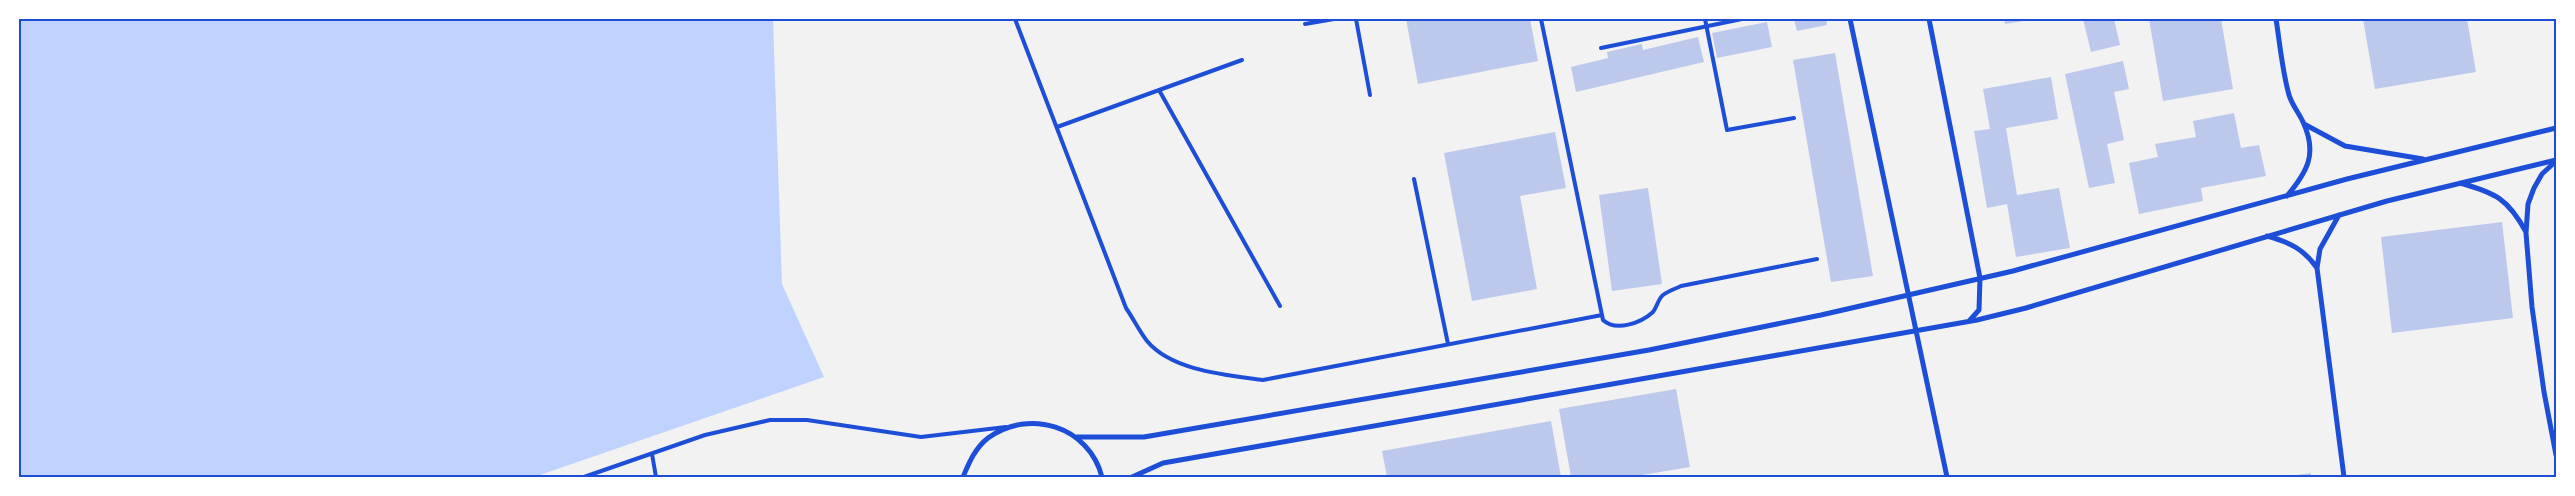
<svg xmlns="http://www.w3.org/2000/svg" width="2575" height="496" font-family="'Sofia Sans Condensed',sans-serif">
<style>
.water{fill:#bfd3fe}
.building{fill:#bdc9ec}
.lines{fill:none;stroke-linecap:round;stroke-linejoin:round}
.service{stroke:#1d4ed8;stroke-width:4}
.minor{stroke:#1d4ed8;stroke-width:5}
.neatline{fill:none;stroke:#1d4ed8;stroke-width:2}
</style>
<rect width="100%" height="100%" fill="#f2f2f2"/>
<path class="water" d="M19,19H773L782,284L824,377L534,477H19Z"/>
<path class="building" d="M1406,19H1530L1538,61L1418,84Z
M1794,19H1826L1827,25L1797,31Z
M2004,19H2029V20L2005,24Z
M2083,19H2114L2120,45L2091,52Z
M2149,19H2221L2233,89L2163,101Z
M2363,19H2467L2476,72L2375,89Z
M1767,22L1772,47L1717,58L1712,33Z
M1698,37L1704,62L1576,92L1571,67L1608,58L1607,52L1642,44L1643,50Z
M1835,53L1873,276L1831,282L1793,60Z
M2123,61L2129,89L2114,92L2124,140L2107,144L2115,183L2089,188L2065,74Z
M2051,77L2058,119L2006,128L2017,195L2059,188L2070,248L2016,257L2007,204L1987,208L1974,131L1990,129L1983,89Z
M2234,113L2241,148L2259,145L2266,176L2201,188L2203,201L2139,214L2129,163L2158,157L2155,144L2196,137L2193,121Z
M1555,132L1566,188L1520,196L1537,289L1472,301L1444,153Z
M1648,188L1662,284L1612,291L1599,195Z
M2502,222L2513,318L2392,333L2381,237Z
M1676,389L1690,467L1630,477H1571L1559,409Z
M1551,421L1561,477H1387L1382,451Z
M2311,473V477H2290V476Z"/>
<g class="lines">
<path class="service" d="M1015,19L1126,308C1133,318 1139,331 1147,341C1172,371 1227,375 1263,380L1602,315
M1356,19L1370,95
M1541,19L1603,320C1616,332 1641,323 1653,312C1657,307 1658,299 1663,295C1668,291 1675,289 1681,286L1817,259
M1705,19L1727,130L1794,118
M1305,24L1334,19
M1601,48L1742,19
M1159,90L1280,306
M1057,127L1242,60
M1414,179L1448,344
M652,454L656,477
M584,477L705,435L770,420H807L921,437L1006,427"/>
<path class="minor" d="M1850,19L1947,477
M1929,19L1980,278L1979,310L1970,320
M2276,19C2280,44 2282,70 2289,95C2292,105 2299,113 2303,122C2318,154 2307,172 2287,196
M2304,124L2345,146L2423,159
M2555,162L2542,174L2534,188L2528,204L2526,233L2532,307L2544,392L2556,455
M2460,183C2496,193 2508,199 2526,232
M2339,215L2320,249L2317,268L2344,477
M2267,236C2289,242 2304,249 2317,268
M1076,437H1144L1649,350L1821,315L2013,271L2347,179L2556,128
M963,477C969,463 975,448 988,438C1029,408 1089,426 1102,477
M1132,477L1163,463L1977,320L2026,308L2387,201L2556,160"/>
</g>
<rect width="2575" height="496" fill="none" stroke="#ffffff" stroke-width="40"/>
<rect x="20" y="20" width="2535" height="456" class="neatline"/>
</svg>
